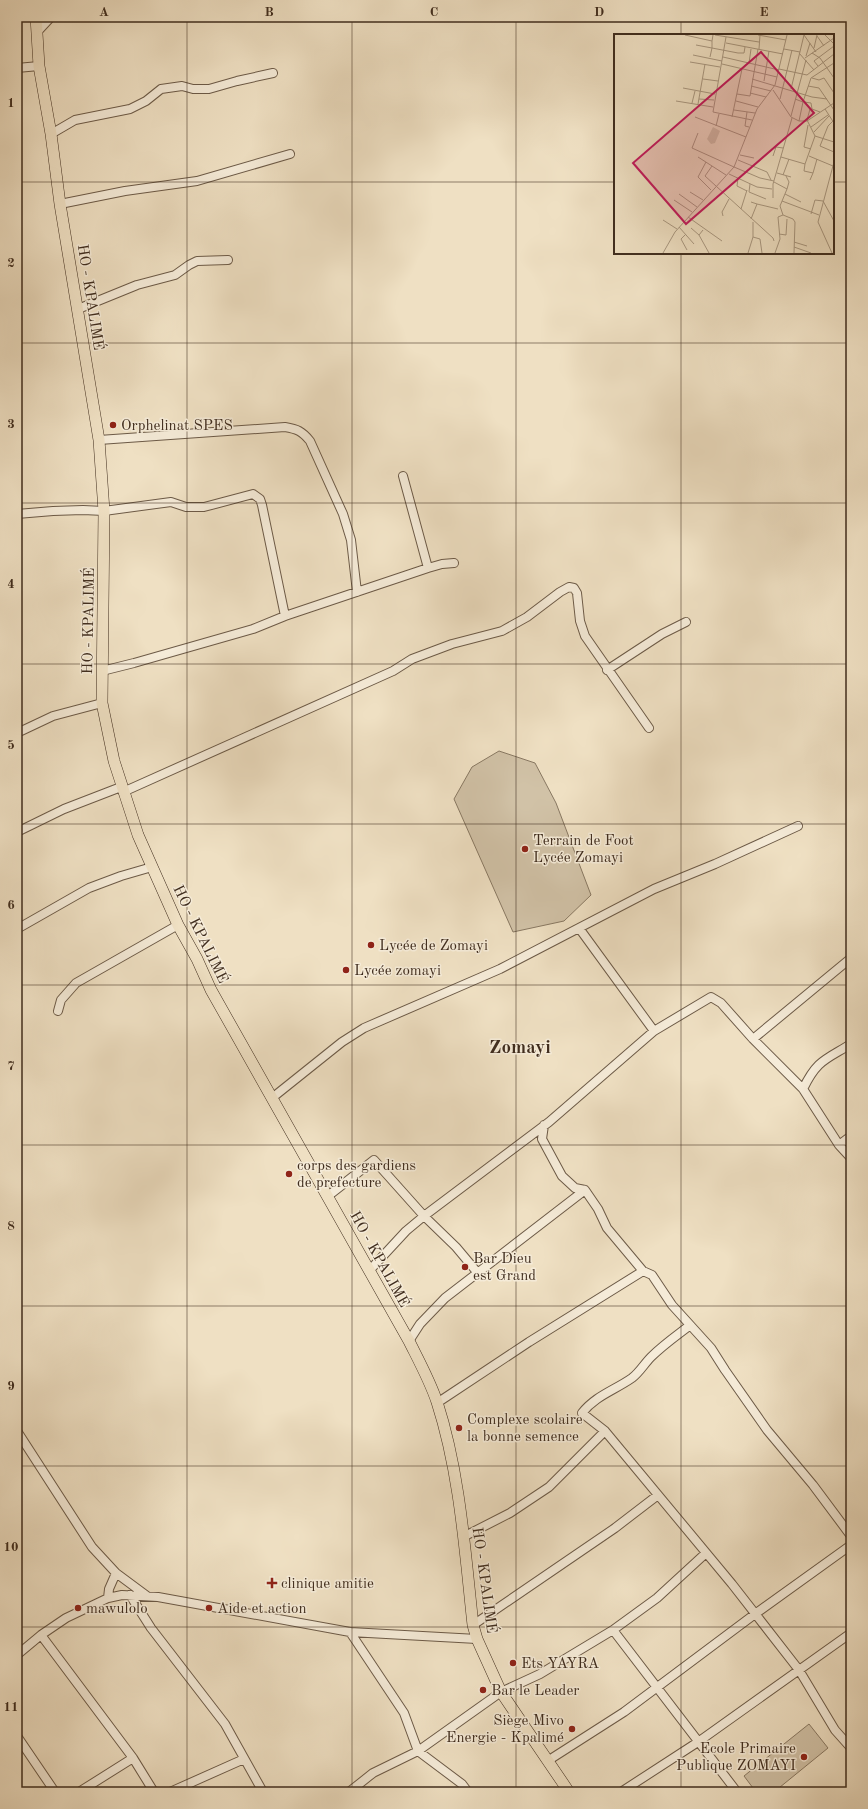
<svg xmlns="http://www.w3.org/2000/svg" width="868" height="1809" font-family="'Old Standard TT',serif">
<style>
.green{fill:#d1c2a7;stroke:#887862}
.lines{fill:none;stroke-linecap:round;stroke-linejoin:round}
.minor-casing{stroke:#6c5a47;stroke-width:10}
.major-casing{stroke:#402d1e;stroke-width:12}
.minor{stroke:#f5ebd8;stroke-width:8}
.major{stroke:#efe0c3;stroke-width:11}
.grid{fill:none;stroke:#402d1e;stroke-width:1;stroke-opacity:0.55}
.poi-dot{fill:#8f2418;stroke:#f5ebd8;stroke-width:1.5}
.labels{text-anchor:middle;stroke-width:3;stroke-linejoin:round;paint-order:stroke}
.street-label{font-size:15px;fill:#402d1e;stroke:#f5ebd8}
.poi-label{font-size:15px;fill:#402d1e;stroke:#f5ebd8;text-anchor:start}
.district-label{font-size:19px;font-weight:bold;fill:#402d1e;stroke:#f5ebd8}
.inset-road{fill:none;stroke:#a99881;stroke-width:1}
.view{fill:#c2185b;fill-opacity:0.15;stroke:#c2185b;stroke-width:2}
.inset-edge{fill:none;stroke:#402d1e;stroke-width:2}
.neatline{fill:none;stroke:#402d1e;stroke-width:1.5}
.grid-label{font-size:13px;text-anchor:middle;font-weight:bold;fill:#402d1e}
</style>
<rect width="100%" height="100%" fill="#efe0c3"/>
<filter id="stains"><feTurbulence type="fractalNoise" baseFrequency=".005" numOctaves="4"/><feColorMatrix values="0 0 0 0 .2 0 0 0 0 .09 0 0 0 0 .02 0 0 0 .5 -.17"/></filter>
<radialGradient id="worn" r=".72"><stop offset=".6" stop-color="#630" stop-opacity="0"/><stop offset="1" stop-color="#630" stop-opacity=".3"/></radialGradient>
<path class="green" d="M499,751L535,763L556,803L591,895L564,921L513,932L454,799L472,767Z
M809,1724L828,1748L774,1792H756L744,1776Z"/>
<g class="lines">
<g class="minor-casing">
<path id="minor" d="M38,31L51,17
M17,68L39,66
M51,134L75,120L130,109L146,101L161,89L182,86L193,89H209L237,81L273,73
M60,204L125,191L197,181L290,154
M78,309L137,285L175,275L189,265L197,261L228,260
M99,440L285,427C297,429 302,431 310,441L343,514L351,540L357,592
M403,476L428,568
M17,514L53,511L83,510L104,511L171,502L186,507H204L253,494L260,499L262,505L285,616
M607,670L662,634L686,622
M102,671L134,663L253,629L285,616L428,568L442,564L454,563
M17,733L53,716L102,703
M123,792L393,671L412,659L452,644L502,631L527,617L560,592L569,587L574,588L577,593L580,621L585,636L649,728
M17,832L64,809L121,787
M579,928L654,1031
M17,929L89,888L121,876L152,867
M58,1011L61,1000L76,983L178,925
M753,1039L851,958
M803,1089C817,1060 825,1060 851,1044
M272,1098L342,1042L364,1028L500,969L654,889L715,864L798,826
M544,1125L542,1139L562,1176L575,1188L585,1190L598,1209L607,1228L643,1271L652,1275L672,1305L711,1348L725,1370L767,1430L813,1485L851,1536
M839,1145L851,1136
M328,1196L374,1160L424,1216L456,1247L477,1272
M369,1271L406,1231L424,1216L549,1122L654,1031L711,997L721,1003L753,1039L803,1089L839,1145L851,1158
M689,1326C676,1336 663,1345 651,1357C644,1364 640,1372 632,1378C615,1390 595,1396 582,1413L605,1431L732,1584L799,1670L835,1730L851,1748
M409,1341L420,1324L445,1298L585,1190
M437,1403L529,1342L643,1271
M17,1431L92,1547L116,1573L109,1589L108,1598
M463,1537L510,1513L549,1487L605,1431
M116,1573L147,1596
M130,1595L151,1628L225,1724L263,1792
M473,1625L615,1528L658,1495
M613,1630L737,1792
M350,1632L404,1713L418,1751L462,1784L468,1792
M41,1635L133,1758L154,1792
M17,1655L41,1635L66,1618L108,1598L122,1595L158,1597L350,1632L477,1639
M17,1736L55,1792
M549,1760L624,1712L755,1614L851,1545
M79,1792L133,1758
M170,1792L244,1759
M349,1792L373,1773L418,1751L501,1692L540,1674L613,1630L657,1598L706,1553
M621,1792L698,1742L851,1633"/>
</g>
<g class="major-casing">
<path id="major" d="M36,17L39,66L51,134L60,204L99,440L104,511L102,703L114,761L138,835L178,925L197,959L211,990L409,1341C419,1361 430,1381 437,1402C460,1473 465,1552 473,1625L477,1639L501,1692L569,1792"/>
</g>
<use href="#minor" class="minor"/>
<use href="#major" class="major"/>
</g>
<path class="grid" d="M187,17V1792M352,17V1792M516,17V1792M681,17V35M17,182H615M833,182H851M681,253V1792M17,343H851M17,503H851M17,664H851M17,824H851M17,985H851M17,1145H851M17,1306H851M17,1466H851M17,1627H851"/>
<g class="poi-dot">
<circle cx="113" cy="425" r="4"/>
<circle cx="525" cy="849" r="4"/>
<circle cx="371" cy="945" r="4"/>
<circle cx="346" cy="970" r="4"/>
<circle cx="289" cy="1174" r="4"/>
<circle cx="465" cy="1267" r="4"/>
<circle cx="459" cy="1428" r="4"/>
<path d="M270 1577h4v4h4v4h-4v4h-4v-4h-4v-4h4z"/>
<circle cx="78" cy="1608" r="4"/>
<circle cx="209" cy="1608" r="4"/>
<circle cx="513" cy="1663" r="4"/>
<circle cx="483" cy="1690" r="4"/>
<circle cx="572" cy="1729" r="4"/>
<circle cx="804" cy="1757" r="4"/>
</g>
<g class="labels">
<g class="street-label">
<text transform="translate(91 297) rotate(81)" y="5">HO - KPALIMÉ</text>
<text transform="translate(88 621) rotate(-89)" y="5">HO - KPALIMÉ</text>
<text transform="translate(201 934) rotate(64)" y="5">HO - KPALIMÉ</text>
<text transform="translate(380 1259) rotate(61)" y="5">HO - KPALIMÉ</text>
<text transform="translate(485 1580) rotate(82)" y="5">HO - KPALIMÉ</text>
</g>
<g class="poi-label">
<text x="121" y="430">Orphelinat SPES</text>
<text x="533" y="845">Terrain de Foot<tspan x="533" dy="17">Lycée Zomayi</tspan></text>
<text x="379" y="950">Lycée de Zomayi</text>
<text x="354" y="975">Lycée zomayi</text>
<text x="297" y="1170">corps des gardiens<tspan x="297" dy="17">de prefecture</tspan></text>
<text x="473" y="1263">Bar Dieu<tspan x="473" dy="17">est Grand</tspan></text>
<text x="467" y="1424">Complexe scolaire<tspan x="467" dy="17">la bonne semence</tspan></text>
<text x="281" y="1588">clinique amitie</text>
<text x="86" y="1613">mawulolo</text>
<text x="217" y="1613">Aide et action</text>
<text x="521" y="1668">Ets YAYRA</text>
<text x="491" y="1695">Bar le Leader</text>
<text x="564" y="1725" text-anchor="end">Siège Mivo<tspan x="564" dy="17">Energie - Kpalimé</tspan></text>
<text x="796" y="1753" text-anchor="end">Ecole Primaire<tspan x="796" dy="17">Publique ZOMAYI</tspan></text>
</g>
<g class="district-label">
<text x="520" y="1053">Zomayi</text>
</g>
</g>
<g transform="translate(614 34)">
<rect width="220" height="220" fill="#efe0c3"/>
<path d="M99,93L106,97L101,109L97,110L93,105Z" fill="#d1c2a7"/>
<path class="inset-road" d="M71,1L98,7L99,1M101,1L145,8M144,1L172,6M190,1L202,18M211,1L220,10M203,2L210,12M112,3L99,78L138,86M98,7V14L124,19H130L131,13M112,9L169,20M82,11L98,14L96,23M200,14L203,1M145,15L146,1M170,15L186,18M185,19L200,36M198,19L206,24L220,44M79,21L108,27M192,22L196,9M109,23L165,36M191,24L220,4M76,28L106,33M135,29L137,15M108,30L163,43M204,32L200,27L220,12M165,35L193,41L220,20M198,44L205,46L210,44L220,59M89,45L104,47M138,45L198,63L213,65M150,47L155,17M137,52L157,57M194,52L205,54L220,76M69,54L101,60M177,55L190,1M159,56L177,83L185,87H193L220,69M136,59L152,63M123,60L136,62L144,15M85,65L100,66M166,65L178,16M181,65L189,68L197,44L220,29M62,67L99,73M122,67L144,73M190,68L197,69L198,75L206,78M78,69L81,57M84,70L91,30M196,75L193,86L201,102L220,108M211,75L220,89M120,76L141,79M133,78L131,92L135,93M177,82L192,26M81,83L132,103M118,83L128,35M185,87L189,68M219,87L214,92L206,112L220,118M194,91L190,113L197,115M102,92L105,80M197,93L214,81M200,98L215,82M84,99L78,114L120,133M126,121L140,124M159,122L162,113L169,114M195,122L219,132M84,123L112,141M167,123L191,130L190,137L199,139L196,146M124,126L153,138L157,146M92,128L84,143L97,156M191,130L201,102M98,132L91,142L159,204L160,207M120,133L146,144L160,147M163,139L177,143M199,139L203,125M115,140L143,153L158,155M169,141L175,125M172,142L175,148L173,155M124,144L123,152L133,157M160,148L173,155L166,172L169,181M136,150L135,158L152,165M76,158L89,166M65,160L83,173M171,160L187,168M159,164V150L178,84M60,166L78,178M168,167L205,181M143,170L164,175M127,175L133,156M197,180L201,166L209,167L220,187M169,181L179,185L181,188L180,219M109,182L108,178L115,165M74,183L108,207M137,185L143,170L137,168M49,186L63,195M139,188V203L146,205L148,219M65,193L80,210M77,194L85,201L89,196M72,200L67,205L73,216M165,200L172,201L173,185M85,201L95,219M180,208L193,212M180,213L197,219M49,219L61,198L120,133L143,75L161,51L173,1M134,219L139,203M161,219L166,205L164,183L169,181M218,219L204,188L220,128"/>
<path class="view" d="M147,18L200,79L72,190L19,129Z"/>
<rect width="220" height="220" class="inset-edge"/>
</g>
<rect width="868" height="1809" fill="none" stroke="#efe0c3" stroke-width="44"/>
<rect x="22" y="22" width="824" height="1765" class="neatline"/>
<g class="grid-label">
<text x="104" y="16">A</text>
<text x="269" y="16">B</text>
<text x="434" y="16">C</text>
<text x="599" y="16">D</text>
<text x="764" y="16">E</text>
<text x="11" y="107">1</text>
<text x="11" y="267">2</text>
<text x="11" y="428">3</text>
<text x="11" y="588">4</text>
<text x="11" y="749">5</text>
<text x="11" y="909">6</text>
<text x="11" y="1070">7</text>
<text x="11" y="1230">8</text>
<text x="11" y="1390">9</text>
<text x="11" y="1551">10</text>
<text x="11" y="1711">11</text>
</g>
<rect width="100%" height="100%" filter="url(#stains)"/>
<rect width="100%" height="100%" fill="url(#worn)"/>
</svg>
